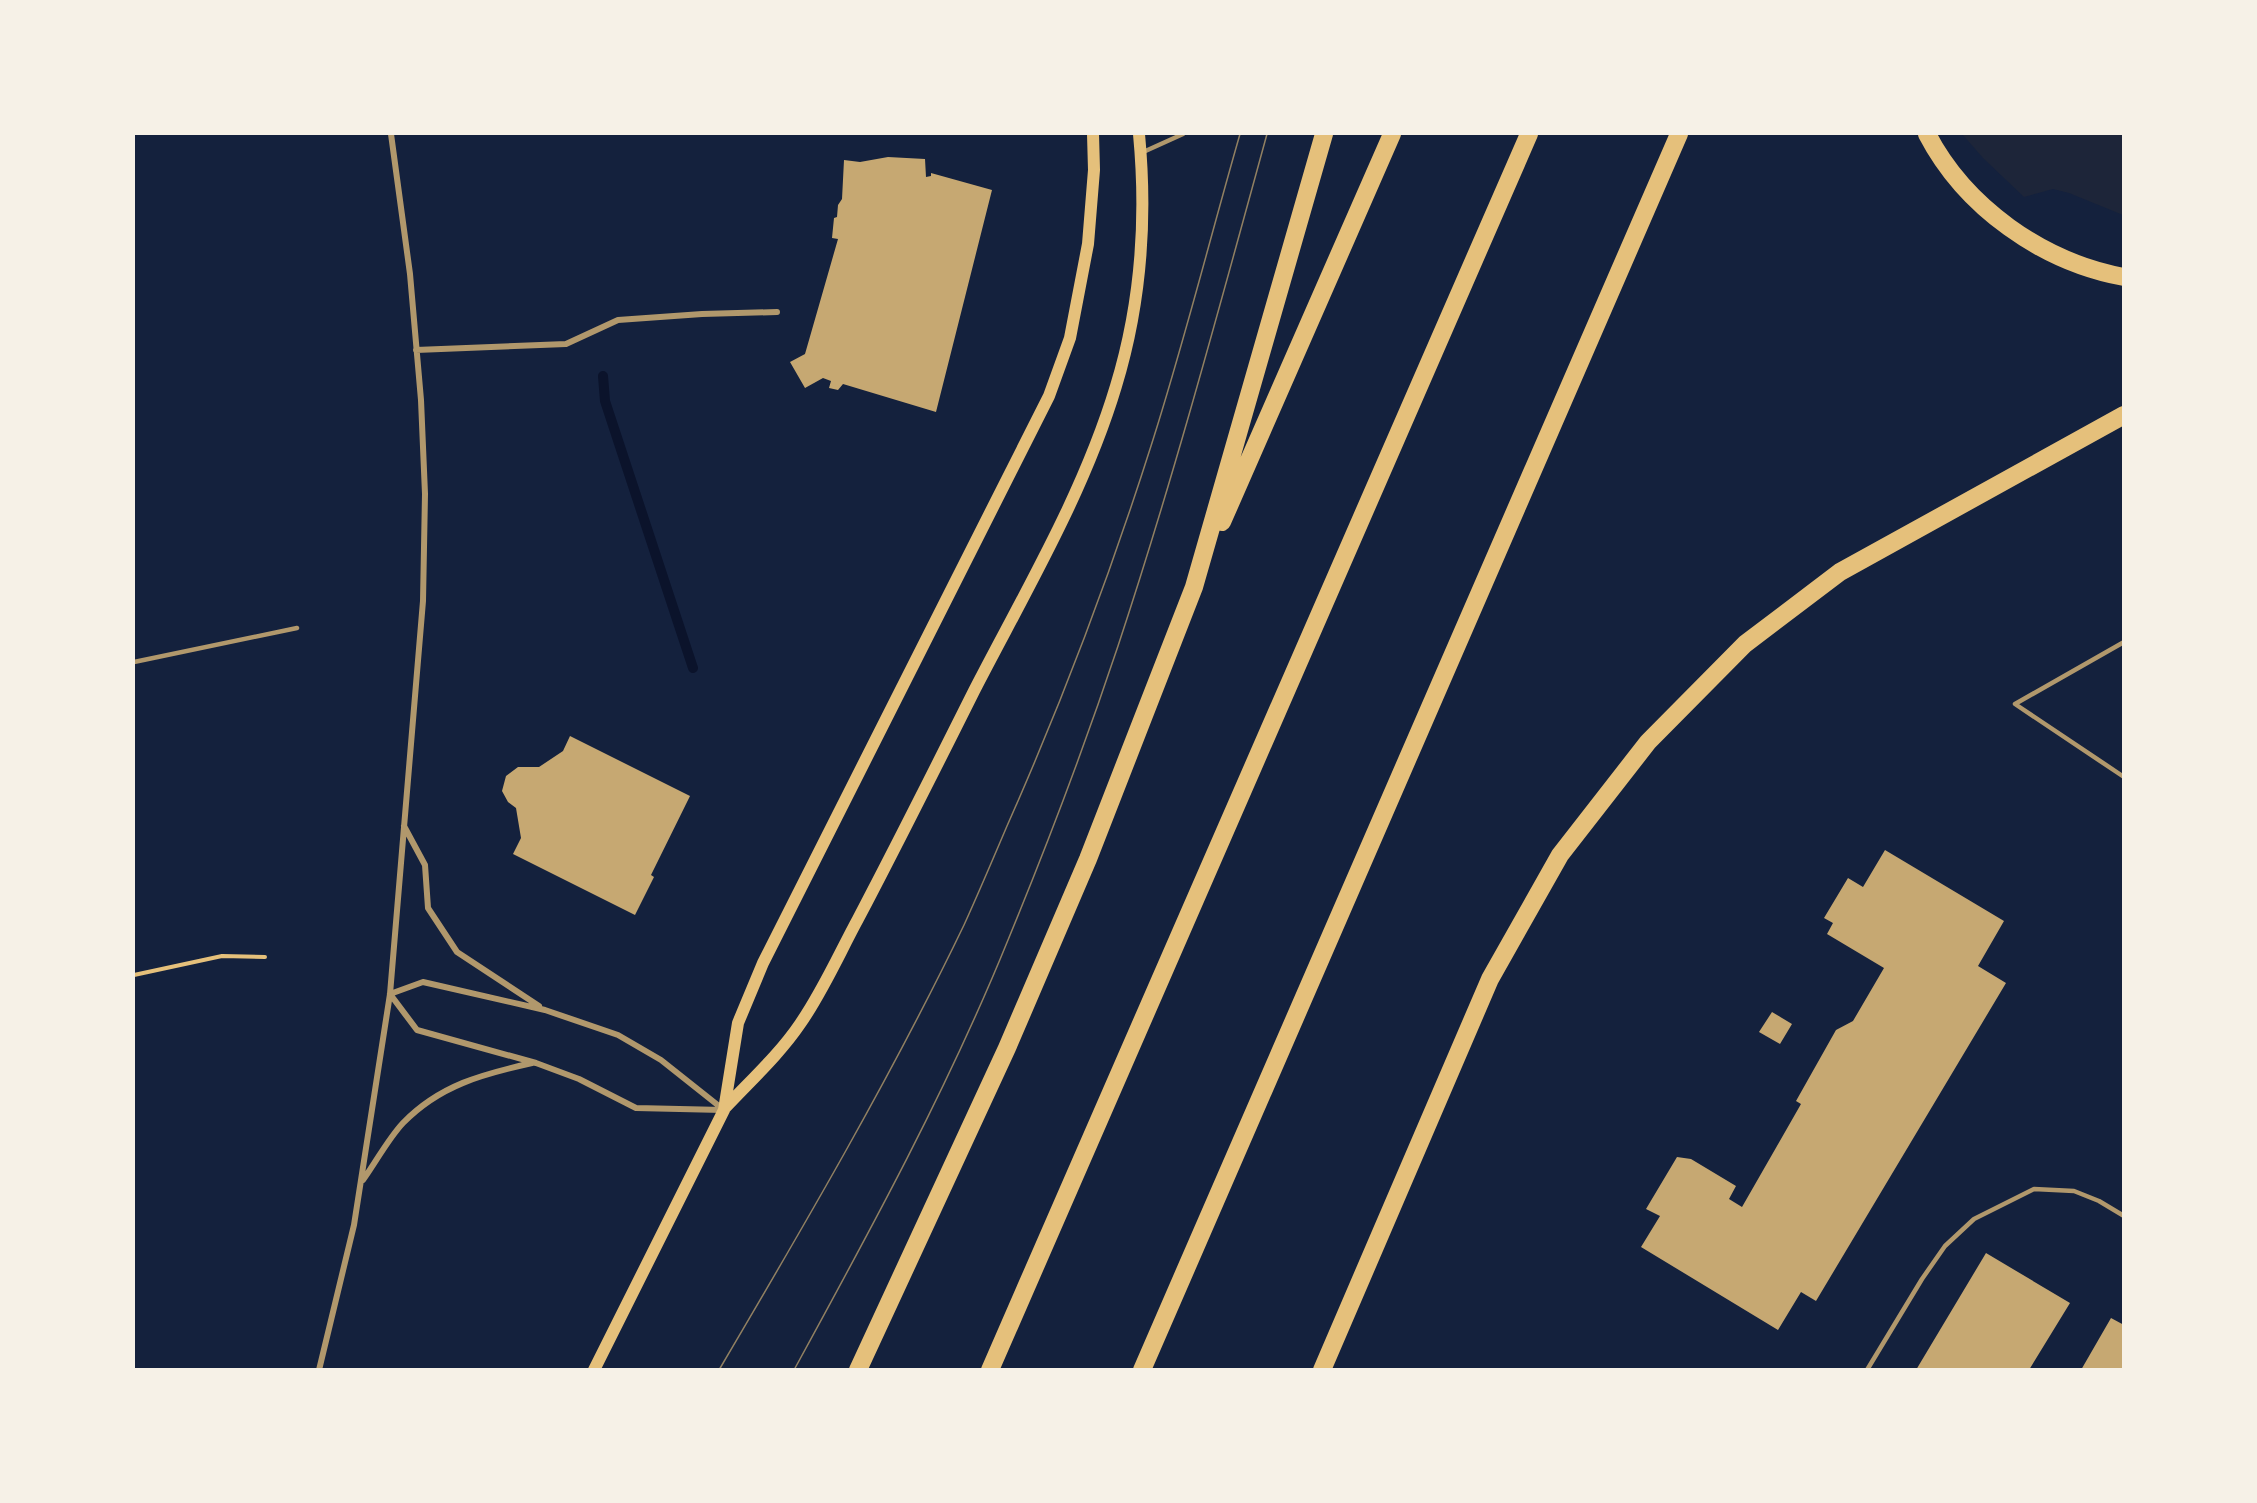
<svg xmlns="http://www.w3.org/2000/svg" width="2257" height="1503" font-family="Mulish,sans-serif">
<style>
.green{fill:#1d2539}
.lines{fill:none;stroke-linecap:round;stroke-linejoin:round}
.stream{stroke:#0b132b;stroke-width:10}
.building{fill:#c6a872}
.path{stroke:#e5c07b;stroke-width:4}
.service{stroke:#b1986c;stroke-width:4.5}
.minor{stroke:#b1986c;stroke-width:6}
.secondary{stroke:#e5c07b;stroke-width:12}
.motorway{stroke:#e5c07b;stroke-width:18}
.tram{stroke:#918062;stroke-width:1.5}
</style>
<rect width="100%" height="100%" fill="#14213d"/>
<path class="green" d="M1962,134H2123V215L2069,193L2053,189L2024,197L1983,158Z"/>
<g class="lines">
<path class="stream" d="M603,376L605,401L693,668"/>
</g>
<path class="building" d="M888,157L925,159L926,177L931,176V173L992,190L936,412L843,384L838,390L829,388L831,381L823,378L805,388L790,362L805,354L838,239L832,238L834,218L837,217L838,205L842,199L844,160L860,162Z
M570,736L690,796L651,875L654,877L635,915L513,854L521,838L516,808L508,802L502,791L506,776L518,767H539L563,751Z
M1885,850L2004,921L1978,966L2006,983L1816,1301L1801,1292L1778,1330L1641,1247L1660,1216L1646,1209L1677,1157L1691,1159L1736,1186L1729,1199L1742,1207L1801,1104L1796,1101L1836,1030L1853,1021L1884,968L1827,934L1833,923L1824,918L1848,878L1863,887Z
M1772,1012L1792,1024L1780,1044L1759,1032Z
M1986,1253L2070,1303L2029,1370H1916Z
M2111,1318L2124,1325V1370H2081Z"/>
<g class="lines">
<path class="path" d="M134,975L222,956L265,957"/>
<path class="service" d="M1141,153L1183,134
M2124,642L2015,704L2124,777
M134,662L297,628
M1867,1370L1922,1279L1945,1246L1974,1219L2034,1189L2074,1191L2099,1201L2124,1216"/>
<path class="minor" d="M416,350L566,344L618,320L702,314L777,312
M404,826L425,865L428,908L457,952L539,1006
M390,994L423,982L545,1010L618,1035L661,1060L724,1110
M390,994L417,1030L536,1063L579,1079L636,1108L723,1110
M363,1180C376,1162 388,1139 403,1123C440,1085 483,1074 532,1063
M319,1370L354,1225L390,994L423,601L425,494L421,400L410,274L391,134"/>
<path class="secondary" d="M724,1109C750,1081 779,1055 800,1024C823,991 839,954 858,919C898,843 936,767 974,691C1025,592 1084,493 1116,386C1141,304 1147,218 1139,134
M594,1370L724,1110L738,1023L763,963L1049,396L1070,338L1088,244L1094,170L1093,134"/>
<path class="motorway" d="M1927,134C1965,207 2042,262 2124,277
M1222,522L1392,134
M858,1370L1007,1048L1088,859L1194,587L1324,134
M990,1370L1529,134
M1142,1370L1679,134
M1322,1370L1490,979L1560,855L1648,742L1745,644L1840,572L2124,415"/>
<path class="tram" d="M719,1370C805,1224 891,1077 964,925C979,892 993,859 1007,826C1062,702 1110,575 1151,446C1184,343 1210,238 1240,134
M794,1370C871,1229 948,1088 1008,940C1048,843 1085,745 1118,646C1174,477 1220,305 1267,134"/>
</g>
<rect width="2257" height="1503" fill="none" stroke="#f6f1e7" stroke-width="270"/>
</svg>
